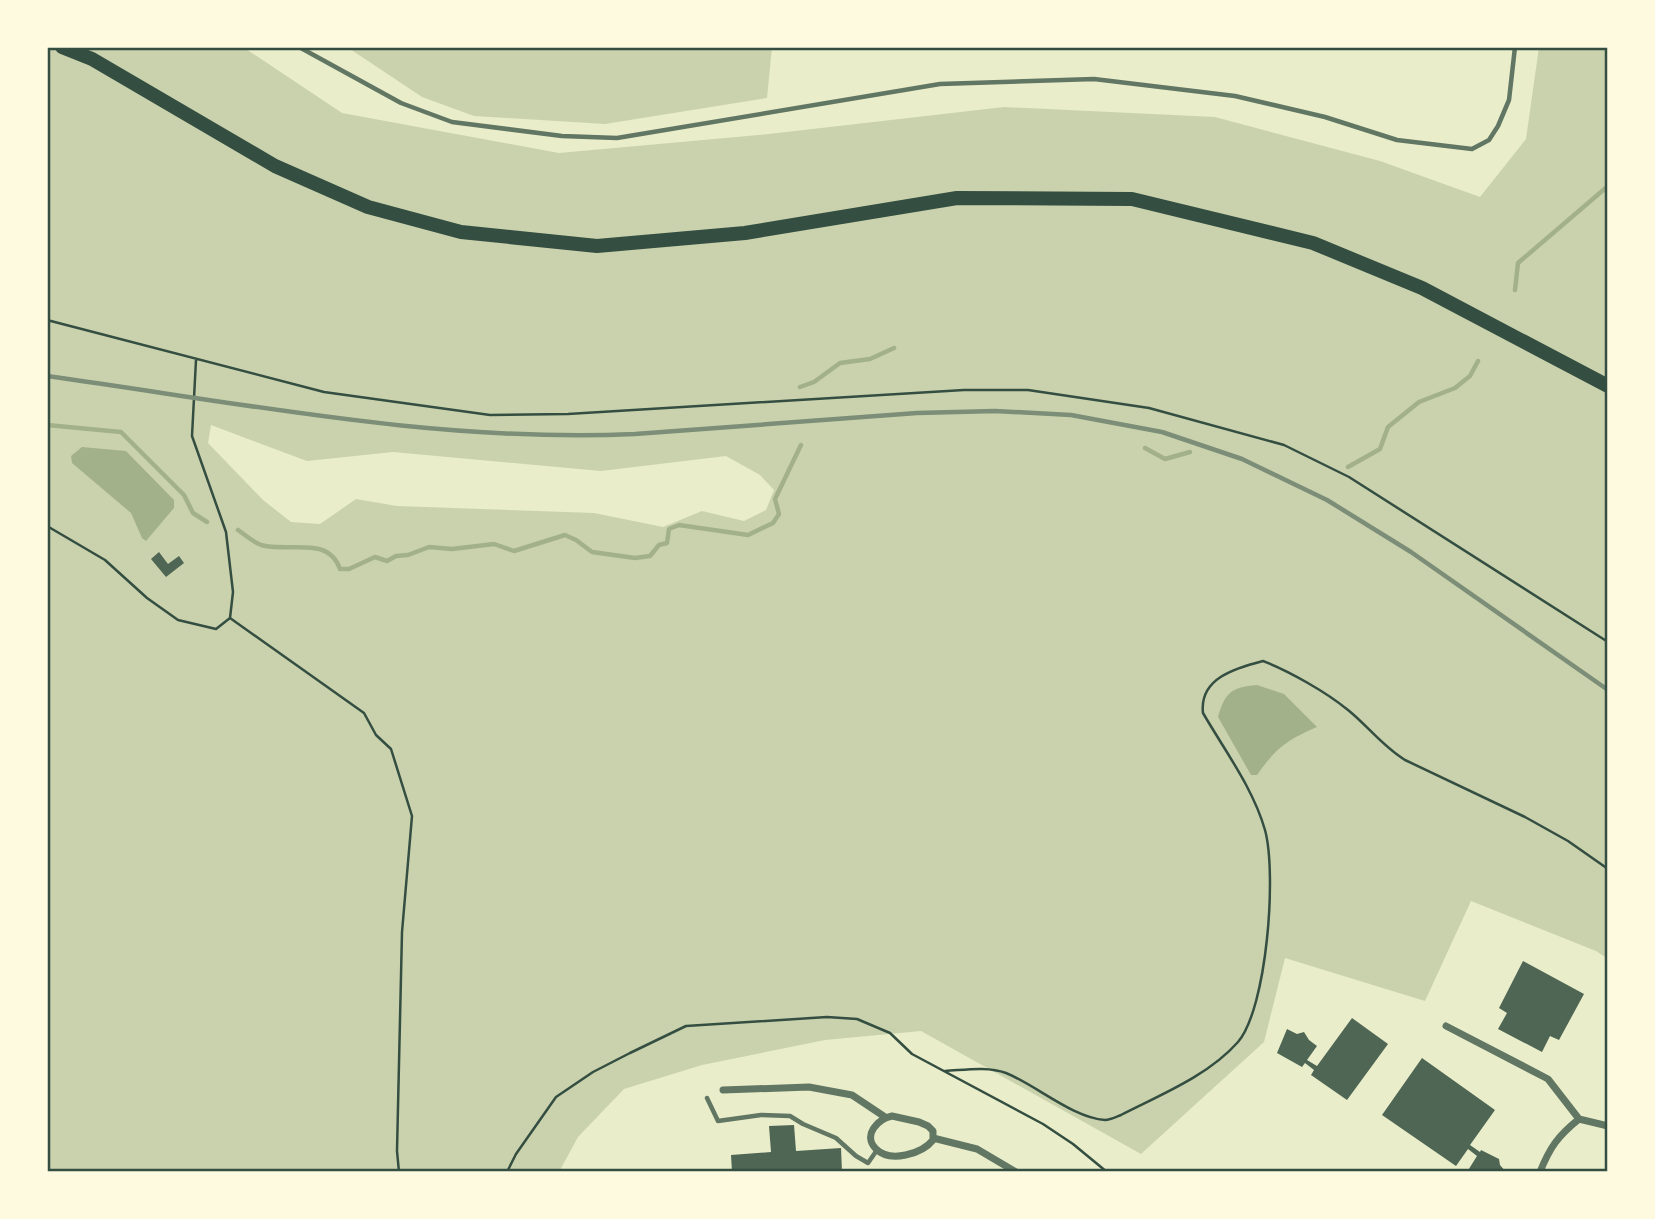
<svg xmlns="http://www.w3.org/2000/svg" width="1655" height="1219" font-family="Roboto,sans-serif">
<style>
.green{fill:#cad2ad;fill-rule:evenodd}
.water{fill:#a3b18a}
.lines{fill:none;stroke-linecap:round;stroke-linejoin:round}
.stream{stroke:#a3b18a;stroke-width:4.5}
.building{fill:#4f6655}
.path{stroke:#344e41;stroke-width:2.5}
.service{stroke:#617663;stroke-width:4.5}
.minor{stroke:#617663;stroke-width:7}
.primary{stroke:#344e41;stroke-width:14}
.rail{stroke:#7c8e77;stroke-width:4.5}
.neatline{fill:none;stroke:#344e41;stroke-width:2.5}
</style>
<rect width="100%" height="100%" fill="#e9edc9"/>
<path class="green" d="M47,47H243L342,113L559,153L769,134L1004,107L1215,117L1380,161L1480,197L1526,139L1539,47H1608V959L1596,951L1471,901L1425,1001L1285,958L1264,1042L1141,1154L921,1031L825,1040L702,1065L624,1089L578,1137L559,1172H47ZM211,425L307,461L393,452L601,471L726,456L760,475L774,490L766,510L744,521L702,511L663,527L594,513L397,506L356,499L320,524L291,522L263,500L208,443Z
M347,47H772L767,98L605,124L474,116L422,97Z"/>
<path class="water" d="M82,447L126,451L174,500V508L146,541L142,538L131,513L72,463L71,456Z
M1257,685L1284,694L1317,727C1287,740 1276,748 1257,775H1251L1218,717C1225,693 1231,687 1257,685Z"/>
<g class="lines">
<path class="stream" d="M1515,290L1518,263L1608,186
M800,387L814,382L840,363L870,359L894,348
M47,425L121,432L184,495L193,513L207,522
M1145,448L1165,459L1190,452
M1348,467L1380,449L1388,427L1419,402L1455,388L1470,376L1478,361
M238,530C245,535 253,542 261,545C289,553 328,535 340,569H349L375,557L387,561L396,556L408,555L429,547L452,549L494,544L514,551L565,535L576,540L592,552L635,558L650,556L659,545L667,543L669,529L679,525L748,535L773,523L779,514L775,499L801,445"/>
</g>
<path class="building" d="M159,552L168,564L179,556L184,563L166,577L151,559Z
M1523,961L1584,994L1559,1040L1550,1036L1542,1052L1498,1029L1507,1013L1499,1008Z
M1352,1018L1388,1044L1347,1100L1311,1075L1314,1070L1305,1063L1302,1067L1277,1053L1287,1029L1297,1034L1304,1032L1309,1040L1317,1046L1307,1060L1317,1066Z
M1422,1058L1495,1110L1470,1145L1480,1152L1481,1150L1499,1159L1500,1165L1506,1172H1467L1477,1156L1468,1149L1456,1166L1382,1115Z
M794,1125L796,1151L841,1148L842,1172H732L731,1155L771,1152L769,1126Z"/>
<g class="lines">
<path class="path" d="M47,320L324,392L490,415L568,414L964,390H1028L1149,408L1284,445L1349,477L1608,642
M47,526L105,560L147,598L178,620L216,629L230,618L233,592L226,532L192,436L196,360
M230,618L364,713L376,735L391,749L412,816L402,932L397,1151L399,1172
M945,1071C965,1070 987,1066 1006,1073C1036,1085 1073,1118 1105,1120C1110,1120 1116,1117 1121,1115C1160,1095 1208,1076 1238,1042C1267,1008 1277,874 1265,830C1253,788 1225,751 1203,713C1199,678 1236,668 1263,661C1289,671 1326,692 1348,710C1368,726 1382,746 1405,760L1525,817L1568,841L1608,869
M507,1172L516,1154L556,1097L593,1072L630,1053L686,1026L827,1017L857,1019L890,1033L912,1054L1043,1124L1073,1144L1107,1172"/>
<path class="service" d="M299,47L401,103L452,122L562,136L617,138L940,84L1094,79L1235,96L1325,117L1397,140L1472,149L1489,140L1498,126L1509,100L1515,47
M707,1098L718,1121L761,1115L790,1116L803,1124L836,1138L856,1156L868,1163L877,1150"/>
<path class="minor" d="M1446,1026L1548,1079L1579,1119
M723,1090L809,1087L852,1095L885,1117
M892,1116L919,1122L928,1126L933,1131V1140C922,1154 890,1163 876,1149C862,1135 878,1119 892,1116Z
M933,1138L977,1149L1016,1172
M1540,1172C1550,1147 1558,1136 1579,1119L1608,1126"/>
<path class="primary" d="M62,47L92,59L275,166L368,207L461,232L597,246L745,233L957,198L1132,199L1313,243L1422,288L1608,386"/>
<path class="rail" d="M47,376C242,403 438,443 635,434L917,413L995,411L1071,415L1162,432L1242,459L1327,500L1411,552L1608,690"/>
</g>
<rect width="1655" height="1219" fill="none" stroke="#fefae0" stroke-width="98"/>
<rect x="49" y="49" width="1557" height="1121" class="neatline"/>
</svg>
